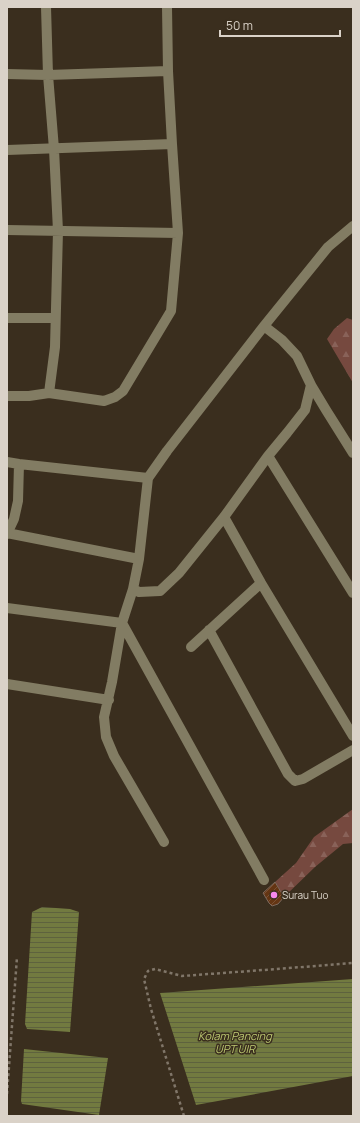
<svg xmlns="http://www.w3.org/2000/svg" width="360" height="1123" font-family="Manrope,sans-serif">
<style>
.forest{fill:url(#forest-firs)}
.water{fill:url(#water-rules)}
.building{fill:url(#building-hatch);stroke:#7c685c}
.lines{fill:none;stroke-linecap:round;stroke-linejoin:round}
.path{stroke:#807669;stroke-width:2.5;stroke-dasharray:3 3;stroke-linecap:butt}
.minor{stroke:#827c63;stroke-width:10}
.poi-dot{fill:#f688ec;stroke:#3a2e1e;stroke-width:1.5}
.labels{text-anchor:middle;stroke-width:3;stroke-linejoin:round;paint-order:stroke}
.poi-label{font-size:10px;fill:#dad2c8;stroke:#3a2e1e;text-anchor:start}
.water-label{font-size:11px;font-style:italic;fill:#bdc972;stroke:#3a2e1e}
</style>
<defs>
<pattern id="forest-firs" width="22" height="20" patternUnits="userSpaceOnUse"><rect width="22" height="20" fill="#76493f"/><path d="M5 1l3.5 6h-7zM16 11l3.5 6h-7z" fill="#896259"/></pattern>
<pattern id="water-rules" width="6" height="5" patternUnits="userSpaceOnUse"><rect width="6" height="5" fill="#727a40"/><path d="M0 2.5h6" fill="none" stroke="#5e623e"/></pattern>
<pattern id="building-hatch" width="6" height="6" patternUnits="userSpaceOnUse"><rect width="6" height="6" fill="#643513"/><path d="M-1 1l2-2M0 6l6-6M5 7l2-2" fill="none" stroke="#7a5134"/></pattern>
</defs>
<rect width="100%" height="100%" fill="#3a2e1e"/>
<path class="forest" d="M347,318L353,320V383L327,339L334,329Z
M353,809V843L343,844L315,867L284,897L275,882L296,863L314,837Z"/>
<path class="water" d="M42,907L70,909L79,912L70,1032L27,1029L25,1024L32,912Z
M353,979V1076L196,1105L160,993Z
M24,1049L108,1058L99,1115L22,1104L21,1101Z"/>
<path class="building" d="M275,882L284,897L278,904L272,906L269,903L263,893Z"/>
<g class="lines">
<path class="path" d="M7,1094L17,957
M184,1116L151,1009L144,979L148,971L155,969L182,976L277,969L353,963"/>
<path class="minor" d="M46,7L48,75L54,149L58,231L55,347L49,393
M7,74L48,75L168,71
M7,150L172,144
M7,230L178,233
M7,318H55
M311,385L326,410L353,453
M7,396H29L49,393L104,401L115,397L123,391L171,311L178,233L172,144L168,71L167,7
M268,456L353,593
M7,462L19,464L148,478
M224,517L261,583L353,736
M7,533L139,559
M7,534L14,519L18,501L19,464
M133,589L139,592L160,591L179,573L224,517L268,456L287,433L305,410L311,385L297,356L282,340L264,326
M7,608L122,623L264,880
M209,630L288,774L295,781L303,779L353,750
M191,647L261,583
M7,684L109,700
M164,842L114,756L106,737L104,717L112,682L122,623L133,589L139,559L148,478L167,451L264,326L328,247L353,226"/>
</g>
<circle class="poi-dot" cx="274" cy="895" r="4"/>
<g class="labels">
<g class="poi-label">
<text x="282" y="899">Surau Tuo</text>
</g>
<g class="water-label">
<text x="235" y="1040">Kolam Pancing<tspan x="235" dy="13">UPT UIR</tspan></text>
</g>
</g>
<rect width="360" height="1123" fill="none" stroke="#dad2c8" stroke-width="16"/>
<path d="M220 30v6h120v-6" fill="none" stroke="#dad2c8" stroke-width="2"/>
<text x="226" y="30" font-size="12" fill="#dad2c8" stroke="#3a2e1e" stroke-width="3" paint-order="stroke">50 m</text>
</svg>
